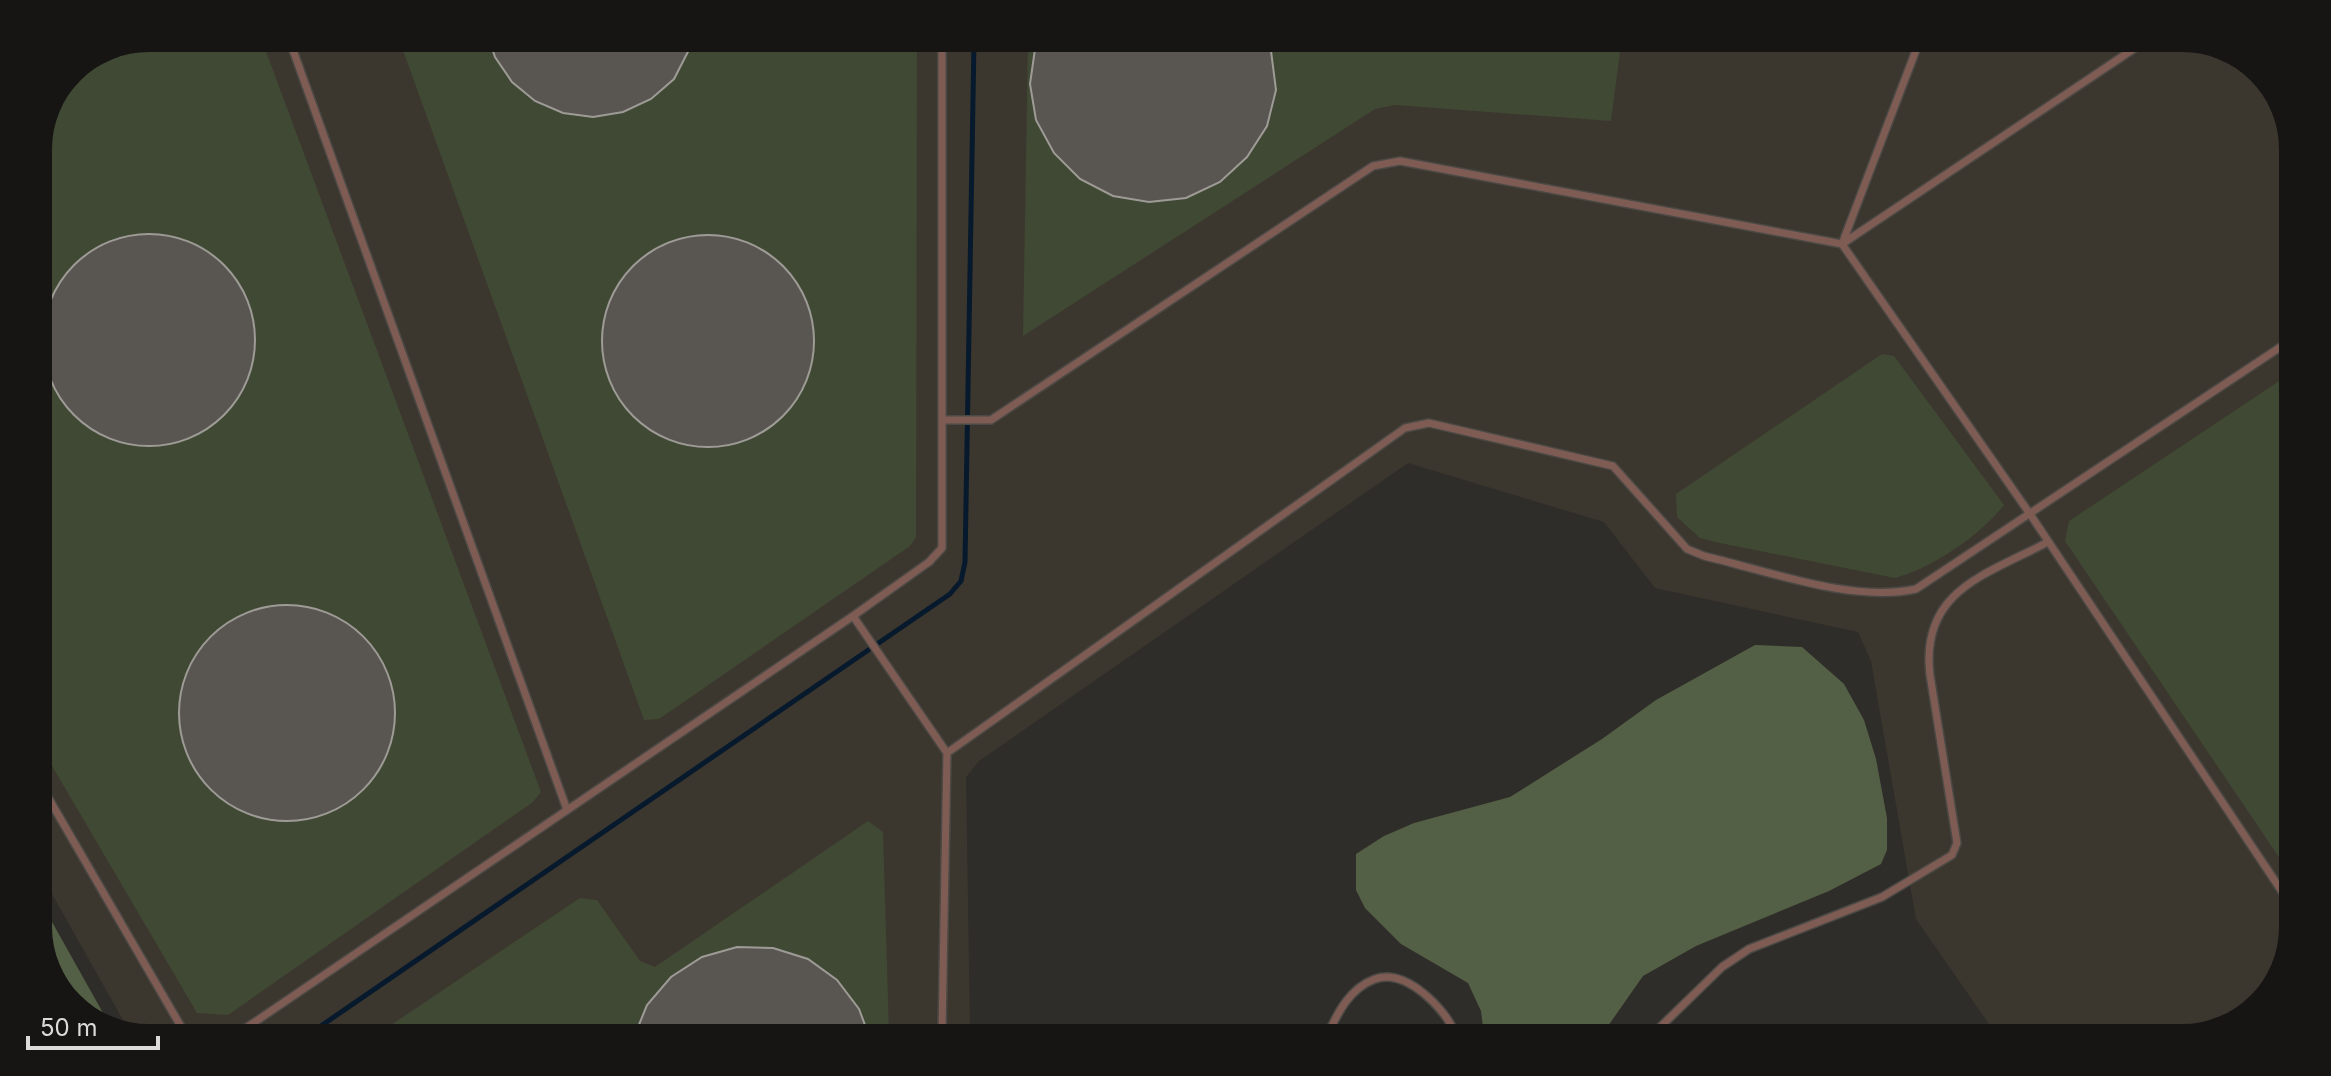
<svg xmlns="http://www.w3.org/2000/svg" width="2331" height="1076" font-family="Inter,sans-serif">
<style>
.built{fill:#3c372e}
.green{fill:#404934}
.forest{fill:#546045}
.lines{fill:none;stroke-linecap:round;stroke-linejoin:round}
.stream{stroke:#07192c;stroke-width:5}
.building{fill:#595652;stroke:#9e9b97;stroke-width:2}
.lane-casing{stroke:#4b4945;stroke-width:10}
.lane{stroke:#7e5c54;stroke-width:7}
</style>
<rect width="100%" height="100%" fill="#2f2d29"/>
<path class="built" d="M149,38L2225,47L2274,87L2293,142L2284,970L2244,1019L2182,1038L1998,1037L1916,919L1871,661L1858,632L1655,588L1604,522L1408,463L979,761L966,777L970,1033L128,1029L38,869V142L71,70Z"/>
<path class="green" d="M149,38H261L541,792L533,802L228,1015L197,1013L38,742V142L71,70Z
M399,39L917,41L916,537L910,546L659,719L644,720Z
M1028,42L1621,44L1611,121L1395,105L1375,109L1023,336Z
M1882,354L1894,356L2004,505C1978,537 1934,567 1895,578L1720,543L1700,538L1677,517L1676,494Z
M2290,374L2285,866L2065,541L2069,521Z
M868,821L883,832L889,1033L382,1031L580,898L597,900L640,961L655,967Z"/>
<path class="forest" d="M1755,645L1802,647L1844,684L1864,720L1876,759L1887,818V850L1881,864L1829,891L1696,946L1643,976L1601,1036L1484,1035L1481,1011L1468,983L1401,944L1365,908L1356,890V854L1384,836L1414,823L1510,797L1602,739L1656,700Z
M38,897L112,1029H106L61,994L38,935Z"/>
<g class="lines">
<path class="stream" d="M315,1030L950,594L961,581L965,562L974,41"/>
</g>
<path class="building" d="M489,39L694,40L674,79L651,99L623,112L593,117L563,113L535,101L512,82L495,57Z
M1036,42L1270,43L1276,90L1267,126L1247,157L1220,182L1186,198L1149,202L1113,196L1080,179L1054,153L1036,120L1030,84Z
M43 340a106 106 0 1 1 212 0a106 106 0 1 1-212 0Z
M602 341a106 106 0 1 1 212 0a106 106 0 1 1-212 0Z
M179 713a108 108 0 1 1 216 0a108 108 0 1 1-216 0Z
M737,947L773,948L808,959L837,980L859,1009L868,1033L636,1032L647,1005L671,977L702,957Z"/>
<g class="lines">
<g class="lane-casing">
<path id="lane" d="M289,39L566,807
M2138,46L1842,244L2030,514L2285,896
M943,420H991L1373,166L1400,161L1842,244L1918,45
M853,616L947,753L1405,428L1429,423L1613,466L1687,549L1704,556C1768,571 1853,603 1916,589L2291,340
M38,780L183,1030
M243,1030L853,616L929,562L942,548V41
M942,1033L947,753
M1328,1034C1338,1012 1350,988 1375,979C1406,968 1446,1009 1456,1035
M1651,1036L1722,967L1749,949L1882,897L1952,855L1957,843L1930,675C1920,591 1985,575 2048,542"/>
</g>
<use href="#lane" class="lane"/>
</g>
<path d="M0 0H2331V1076H0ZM149 52H2182A97 97 0 0 1 2279 149V927A97 97 0 0 1 2182 1024H149A97 97 0 0 1 52 927V149A97 97 0 0 1 149 52Z" fill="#171514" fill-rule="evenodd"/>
<path d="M28 1036v12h130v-12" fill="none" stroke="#dddbd9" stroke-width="4"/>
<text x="40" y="1036" font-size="24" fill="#dddbd9" stroke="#171514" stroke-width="6" paint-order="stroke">50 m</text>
</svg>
